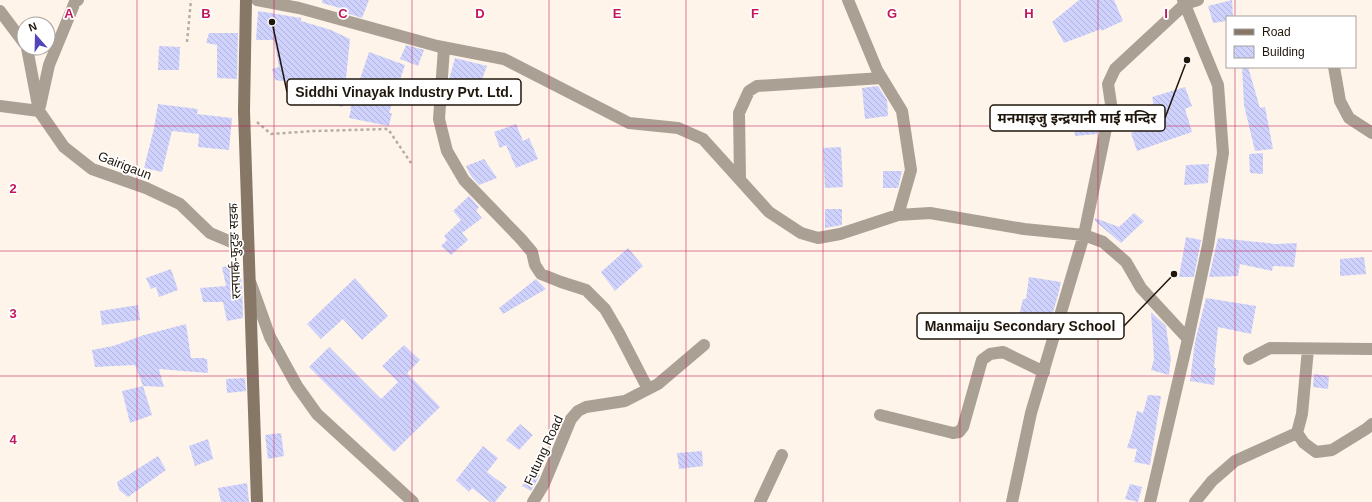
<svg xmlns="http://www.w3.org/2000/svg" width="1372" height="502" font-family="Arial,'Noto Sans Devanagari',sans-serif">
<style>
.building{fill:url(#building-back-hatch)}
.lines{fill:none;stroke-linecap:round;stroke-linejoin:round}
.path{stroke:#b7ada2;stroke-width:2.5;stroke-dasharray:3 3;stroke-linecap:butt}
.street{stroke:#aaa094;stroke-width:12}
.secondary{stroke:#867766;stroke-width:12}
.grid{fill:none;stroke:#c2185b;stroke-width:1;stroke-opacity:0.55}
.labels{text-anchor:middle;stroke-width:3.5;stroke-linejoin:round;paint-order:stroke}
.street-label{font-size:13px;fill:#1f160c;stroke:#fff}
.grid-label{font-size:13px;text-anchor:middle;font-weight:bold;fill:#c2185b;stroke:#fff;stroke-width:3.5;stroke-linejoin:round;paint-order:stroke}
.leader{fill:none;stroke:#1f160c;stroke-width:1.5}
.callout-dot{fill:#1f160c;stroke:#fff;stroke-width:1.5}
.callout{fill:#fff;stroke:#1f160c;stroke-width:1.5}
.callout-label{font-size:14px;text-anchor:middle;font-weight:bold;fill:#1f160c}
</style>
<defs>
<pattern id="building-back-hatch" width="6" height="6" patternUnits="userSpaceOnUse"><rect width="6" height="6" fill="#cfd2fc"/><path d="M-1 5l2 2M0 0l6 6M5-1l2 2" fill="none" stroke="#b1b4d7"/></pattern>
</defs>
<rect width="100%" height="100%" fill="#fef4e9"/>
<path class="building" d="M322,0H369L362,18L346,13L347,10L322,3Z
M1079,0H1114L1123,21L1101,31V29L1064,43L1052,22Z
M1232,0L1233,17H1227V21L1213,23L1208,6Z
M258,11L301,18V21L331,30L350,39L343,107L305,99L306,91L295,83L275,80L272,69L279,67L274,40H256Z
M209,33H238L237,79L217,78V45L206,43Z
M406,45L424,50L418,66L400,59Z
M159,46L180,47L179,70H158Z
M369,52L405,65L389,113H392L389,126L349,118L351,109H350Z
M455,58L487,66L477,93L449,87V80Z
M1242,67H1248L1260,108L1265,107L1273,149L1255,151L1244,105Z
M878,86L887,100L888,116L865,119L862,88Z
M1185,87L1192,106L1185,109L1192,132L1137,151L1131,133L1158,124L1152,97Z
M158,104L198,109L197,114L232,118L229,150L198,147L199,134L172,131L162,172L144,168L154,128Z
M1097,110L1099,127L1097,134L1075,136L1073,112Z
M516,124L523,141L529,138L538,159L516,168L506,145L500,148L494,132Z
M841,147L843,187L825,188L823,148Z
M1263,153V174L1250,173L1249,154Z
M484,159L497,178L479,185L471,176L466,166Z
M1209,164L1208,183L1184,185L1186,165Z
M883,171H902L898,188H883Z
M469,196L479,207L476,211L482,218L462,233L468,240L451,255L441,246L447,240L444,236L461,220L453,211Z
M825,209H842V225L825,228Z
M1134,213L1144,221L1121,243L1095,221V218L1119,227Z
M1186,237L1201,240L1194,277H1179Z
M1218,238L1276,244L1297,243L1294,267L1273,266L1272,271L1240,264L1238,276L1209,277Z
M628,248L643,266L615,291L601,272Z
M1364,257L1366,274L1340,276V259Z
M238,264L242,283L243,318L227,321L223,302H203L200,288L226,286L222,267Z
M171,269L178,290L159,297L156,287L151,289L146,278Z
M1029,277L1061,282L1058,295L1050,323L1019,316L1023,299H1026Z
M355,278L388,316L362,340L343,319L321,339L307,324Z
M536,279L546,289L503,314L499,308Z
M1206,298L1256,306L1251,334L1218,327L1214,368H1216L1214,385L1190,381L1195,342Z
M138,305L140,320L102,325L100,311Z
M1151,312L1166,326L1170,355L1171,356L1169,375L1151,370L1154,359Z
M186,324L191,358H204L205,359H207L208,373L159,369L164,387L143,386L135,365L95,367L92,350L113,346L144,335Z
M404,345L420,360L407,373L440,407L394,452L309,367L329,347L381,399L398,382L382,366Z
M1314,374L1329,376L1328,389L1313,387Z
M245,378L246,391L227,393L226,379Z
M143,386L152,415L130,423L122,391Z
M1148,395L1161,396L1150,465L1134,462L1137,449L1127,448L1132,433L1137,411L1143,413Z
M520,424L533,435L519,450L506,440Z
M281,433L284,456L268,459L265,435Z
M208,439L213,459L195,466L189,446Z
M483,446L498,458L487,472L507,487L495,502H490L472,488L469,492L456,480Z
M702,451L703,466L679,469L677,453Z
M158,456L166,470L128,497L119,490L117,482Z
M531,470L540,475L531,491L522,486Z
M247,483L249,502H221L218,488Z
M1130,484L1142,487L1138,502L1125,499Z"/>
<g class="lines">
<path class="path" d="M187,42L191,0
M257,122L271,134L314,131L388,129L411,163"/>
<path class="street" d="M257,0L299,8L437,46L504,59L629,123L678,128L703,139L769,212L801,233L818,238L840,234L898,215L930,213L1024,229L1084,235L1111,104L1108,84L1115,69L1185,4L1198,0
M848,0L877,70L902,111L911,170L898,215
M1183,0L1218,85L1223,153L1208,245L1188,339
M0,11L24,43
M27,48L39,111L64,147L92,169L146,188L180,204L210,233L248,249
M444,48L439,119L447,151L464,180L521,239L532,252L535,265L541,274L561,282L586,290L605,309L619,333L648,389
M1334,67L1340,101L1349,118L1372,133
M0,106L39,111
M40,106L49,65L75,2L78,0
M740,179L739,113L749,91L757,86L882,78
M251,284L270,337L297,386L317,414L413,502
M1308,349L1302,414L1297,433L1304,443L1316,452L1332,450L1366,429L1372,424
M1249,359L1270,348L1372,349
M880,415L953,433L959,432L963,427L982,360L990,354L1003,352L1044,372
M533,502L544,484L571,419L578,411L586,407L625,401L658,384L704,345
M760,502L782,455
M1012,502L1031,413L1084,235L1103,242L1126,262L1141,288L1188,339L1150,502
M1195,502L1212,481L1235,461L1297,433"/>
<path class="secondary" d="M246,0L244,111L257,502"/>
</g>
<path class="grid" d="M137,0V502M274,0V502M412,0V502M549,0V502M686,0V502M823,0V502M960,0V502M1098,0V502M1235,0V17M1235,67V502M0,126H1372M0,251H1372M0,376H1372"/>
<g class="labels">
<g class="street-label">
<text transform="translate(125 165) rotate(21)" y="5">Gairigaun</text>
<text transform="translate(234 251) rotate(-92)" y="5">रत्नपार्क-फुटुङ सडक</text>
<text transform="translate(543 450) rotate(-65)" y="5">Futung Road</text>
</g>
</g>
<g class="grid-label">
<text x="69" y="18">A</text>
<text x="206" y="18">B</text>
<text x="343" y="18">C</text>
<text x="480" y="18">D</text>
<text x="617" y="18">E</text>
<text x="755" y="18">F</text>
<text x="892" y="18">G</text>
<text x="1029" y="18">H</text>
<text x="1166" y="18">I</text>
<text x="13" y="193">2</text>
<text x="13" y="318">3</text>
<text x="13" y="444">4</text>
</g>
<path class="leader" d="M272 22L287 92M1187 60L1165 118M1174 274L1124 326"/>
<g class="callout-dot">
<circle cx="272" cy="22" r="4"/>
<circle cx="1187" cy="60" r="4"/>
<circle cx="1174" cy="274" r="4"/>
</g>
<g class="callout">
<rect x="287" y="79" width="234" height="26" rx="4"/>
<rect x="990" y="105" width="175" height="26" rx="4"/>
<rect x="917" y="313" width="207" height="26" rx="4"/>
</g>
<g class="callout-label">
<text x="404" y="97">Siddhi Vinayak Industry Pvt. Ltd.</text>
<text x="1077" y="123">मनमाइजु इन्द्रयानी माई मन्दिर</text>
<text x="1020" y="331">Manmaiju Secondary School</text>
</g>
<rect x="1226" y="16" width="130" height="52" fill="#ffffff" stroke="#a5a29e"/>
<rect x="1234" y="29" width="20" height="6" fill="#867766" stroke="#a5a29e"/>
<text x="1262" y="36" font-size="12" fill="#1f160c">Road</text>
<rect x="1234" y="46" width="20" height="12" fill="url(#building-back-hatch)" stroke="#a5a29e"/>
<text x="1262" y="56" font-size="12" fill="#1f160c">Building</text>
<g transform="translate(36 36) rotate(340)"><circle r="19" fill="#ffffff" stroke="#a5a29e"/>
<path d="M0-3L7 15L0 10L-7 15Z" fill="#5245bc"/>
<text y="-6" font-size="11" font-weight="bold" text-anchor="middle" fill="#1f160c">N</text>
</g>
</svg>
